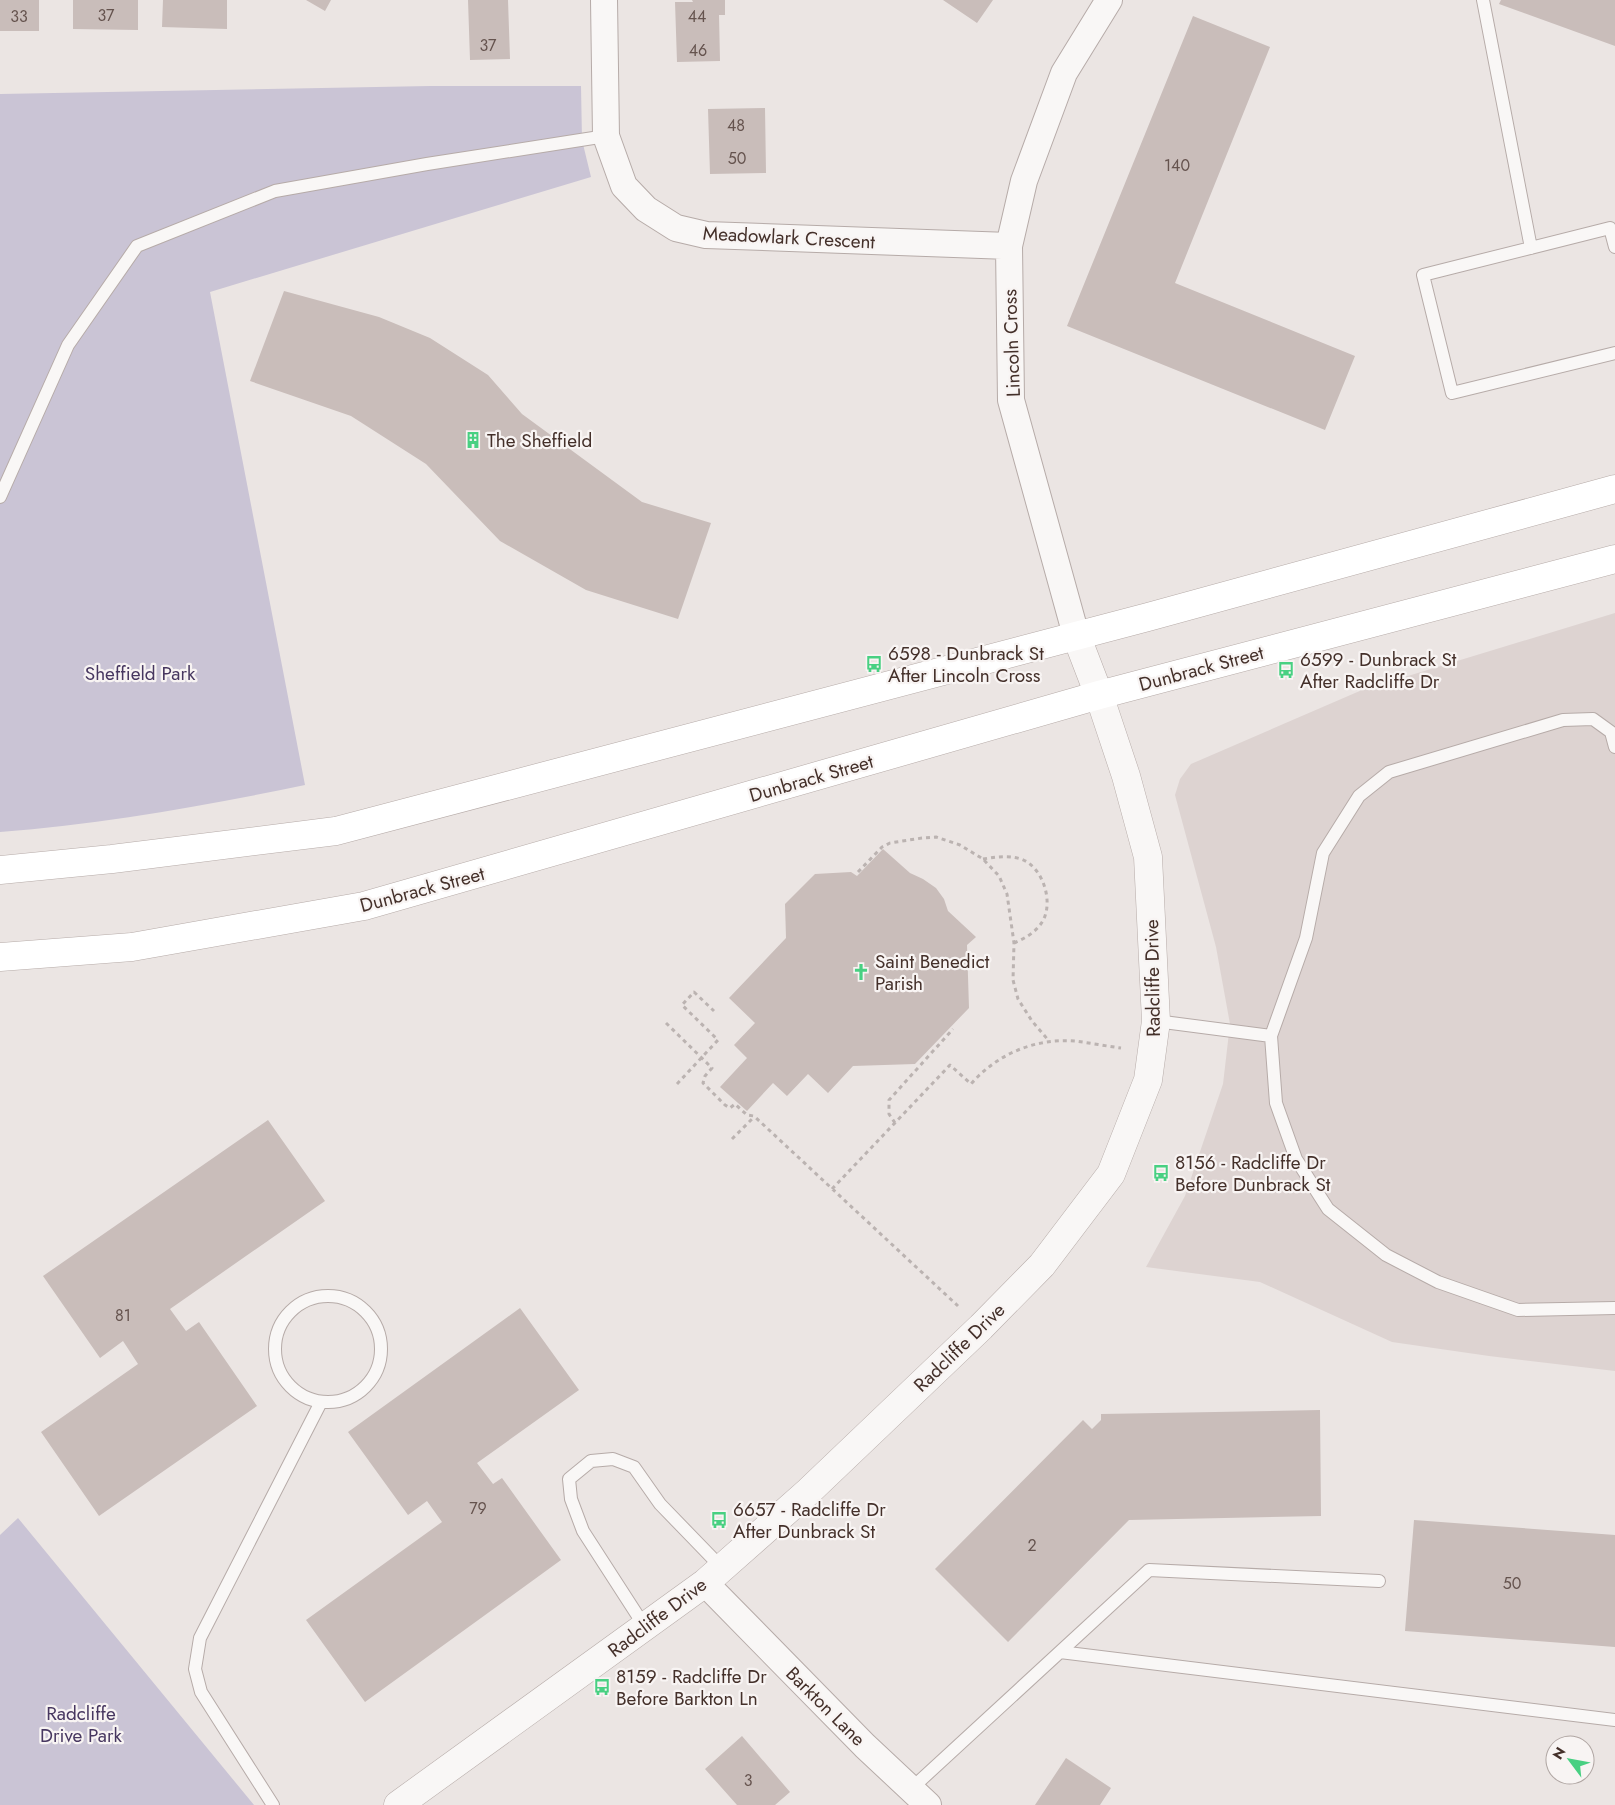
<svg xmlns="http://www.w3.org/2000/svg" width="1615" height="1805" font-family="Jost,sans-serif">
<style>
.built{fill:#ddd3d1}
.green{fill:#cac4d5}
.building{fill:#c9bdba}
.lines{fill:none;stroke-linecap:round;stroke-linejoin:round}
.service-casing{stroke:#b6aba8;stroke-width:14}
.minor-casing{stroke:#b6aba8;stroke-width:28}
.tertiary-casing{stroke:#b6aba8;stroke-width:29}
.secondary-casing{stroke:#b6aba8;stroke-width:29}
.path{stroke:#bbb3b1;stroke-width:3;stroke-dasharray:4 4;stroke-linecap:butt}
.service{stroke:#f9f7f6;stroke-width:12}
.minor{stroke:#f9f7f6;stroke-width:26}
.tertiary{stroke:#f9f7f6;stroke-width:28}
.secondary{stroke:#fff;stroke-width:28}
.labels{text-anchor:middle;stroke-width:4.5;stroke-linejoin:round;paint-order:stroke}
.number-label{font-size:16px;fill:#65534e}
.street-label{font-size:19px;fill:#44302a;stroke:#f8f4f3}
.poi-label{font-size:19px;fill:#44302a;stroke:#f8f4f3;text-anchor:start}
.park-label{font-size:19px;fill:#473760;stroke:#f8f4f3}
</style>
<rect width="100%" height="100%" fill="#ebe5e3"/>
<path class="built" d="M1615,613V1371L1489,1356L1392,1342L1260,1282L1146,1267L1185,1196L1223,1084L1230,1024L1216,947L1175,795L1180,779L1191,764L1362,690Z"/>
<path class="green" d="M430,86H581L582,140L591,177L210,292L305,785C204,806 103,824 0,832V94Z
M18,1518L254,1805H0V1535Z"/>
<path class="building" d="M0,0H39V31H0Z
M73,0H138V30L73,29Z
M163,0H227V29L162,27Z
M306,0H331L325,11Z
M468,0H508L510,59L470,60Z
M692,0H725V15H719L720,61L677,62L675,2H693Z
M943,0H993L977,23Z
M1501,0H1615V46L1499,4Z
M1193,16L1270,47L1175,283L1355,356L1325,430L1067,326Z
M765,108L766,173L710,174L708,109Z
M284,291L379,317L430,338L488,375L522,414L642,502L711,523L678,619L586,590L500,541L426,464L351,416L250,381Z
M883,849L910,873L923,879L936,888L944,899L948,911L976,937L967,945L969,1008L915,1064L853,1066L828,1093L808,1074L787,1096L773,1083L747,1111L720,1087L747,1058L734,1045L755,1023L729,998L786,938L785,904L815,874L851,872L857,876Z
M268,1120L325,1201L170,1309L186,1331L199,1322L257,1406L99,1516L41,1432L138,1364L123,1341L100,1358L43,1276Z
M520,1308L579,1390L477,1463L493,1484L502,1478L561,1560L365,1702L306,1620L442,1522L427,1501L408,1515L348,1432Z
M1320,1410L1321,1516L1129,1520L1008,1642L935,1569L1083,1420L1092,1429L1101,1420V1414Z
M1414,1520L1615,1535V1647L1405,1631Z
M742,1736L790,1792L775,1805H737L705,1769Z
M1066,1758L1111,1788L1100,1805H1035Z"/>
<g class="lines">
<g class="service-casing">
<path id="service" d="M1483,0L1531,248
M1615,247L1610,228L1423,275L1452,393L1615,353
M0,497L68,345L137,246L275,191L427,164L606,136
M1615,747L1611,732L1593,719L1563,720L1389,772L1359,796L1323,853L1306,938L1271,1036L1276,1103L1296,1159L1328,1209L1386,1255L1438,1282L1518,1310L1615,1308
M1156,1021L1271,1036
M275 1349a53 53 0 1 1 106 0a53 53 0 1 1-106 0Z
M645,1627L583,1531L571,1499L569,1479L591,1461L613,1459L634,1467L660,1504L721,1567
M1060,1652L1615,1720
M911,1789L1149,1570L1379,1581
M273,1805L201,1692L195,1669L200,1638L321,1402"/>
</g>
<g class="minor-casing">
<path id="minor" d="M604,0L606,136L624,186L646,209L676,228L706,235L1009,246
M1076,635L1011,400L1009,246L1024,181L1064,73L1109,0
M705,1583L865,1746L928,1805"/>
</g>
<g class="tertiary-casing">
<path id="tertiary" d="M398,1805L705,1583L809,1491L981,1327L1042,1265L1111,1174L1148,1080L1156,1021L1148,857L1126,776L1099,695L1076,635"/>
</g>
<g class="secondary-casing">
<path id="secondary" d="M0,870L112,859L336,831L1148,617L1615,489
M0,957L132,947L364,906L1099,695L1615,559"/>
</g>
<path class="path" d="M983,859C996,857 1008,855 1021,859C1041,866 1052,896 1045,916C1040,930 1026,938 1014,943
M858,872L882,847L890,843L922,838L936,837L960,845L983,859L999,876L1007,894L1014,943L1013,980L1018,999L1032,1021L1049,1041
M666,1023L712,1068L705,1076L703,1083L725,1105L730,1108L735,1104L747,1115L754,1116L958,1306
M677,1084L718,1040L682,1005L694,992L714,1011
M895,1123L889,1114V1100L953,1029
M732,1139L754,1117
M832,1189L950,1065L971,1084C997,1054 1035,1038 1075,1041C1090,1043 1106,1046 1121,1048"/>
<use href="#service" class="service"/>
<use href="#minor" class="minor"/>
<use href="#tertiary" class="tertiary"/>
<use href="#secondary" class="secondary"/>
</g>
<defs>
<g id="building-bare" transform="scale(1.35)"><path d="M-4-6H4V6H1V3H-1V6H-4ZM-2.5-4.3h1.7v1.8h-1.7ZM.8-4.3h1.7v1.8H.8ZM-2.5-1h1.7V.8h-1.7ZM.8-1h1.7V.8H.8Z" fill="#48d082" stroke="#f8f4f3" stroke-width="2.5" paint-order="stroke"/></g>
<g id="bus-bare" transform="scale(1.35)"><path d="M-5-6H5V4H4V6H2V4H-2V6H-4V4H-5ZM-3.5-4V0h7V-4ZM-3.5 1.2v1.5H-2V1.2ZM2 1.2v1.5H3.5V1.2Z" fill="#48d082" stroke="#f8f4f3" stroke-width="2.5" paint-order="stroke"/></g>
<g id="church-bare" transform="scale(1.35)"><path d="M-1.2-6h2.4v3.5h3.3v2.4h-3.3V6h-2.4V-.1h-3.3v-2.4h3.3Z" fill="#48d082" stroke="#f8f4f3" stroke-width="2.5" paint-order="stroke"/></g>
</defs>
<g fill-rule="evenodd">
<use href="#building-bare" x="473" y="440"/>
<use href="#bus-bare" x="874" y="664"/>
<use href="#bus-bare" x="1286" y="670"/>
<use href="#church-bare" x="861" y="972"/>
<use href="#bus-bare" x="1161" y="1173"/>
<use href="#bus-bare" x="719" y="1520"/>
<use href="#bus-bare" x="602" y="1687"/>
</g>
<g class="labels">
<g class="number-label">
<text x="106" y="21">37</text>
<text x="19" y="22">33</text>
<text x="697" y="22">44</text>
<text x="488" y="51">37</text>
<text x="698" y="56">46</text>
<text x="736" y="131">48</text>
<text x="737" y="164">50</text>
<text x="1177" y="171">140</text>
<text x="123" y="1321">81</text>
<text x="478" y="1514">79</text>
<text x="1032" y="1551">2</text>
<text x="1512" y="1589">50</text>
<text x="748" y="1786">3</text>
</g>
<g class="street-label">
<text transform="translate(789 237) rotate(3)" y="7">Meadowlark Crescent</text>
<text transform="translate(1011 343) rotate(-92)" y="7">Lincoln Cross</text>
<text transform="translate(1201 668) rotate(-15)" y="7">Dunbrack Street</text>
<text transform="translate(811 778) rotate(-16)" y="7">Dunbrack Street</text>
<text transform="translate(422 889) rotate(-15)" y="7">Dunbrack Street</text>
<text transform="translate(1152 978) rotate(-91)" y="7">Radcliffe Drive</text>
<text transform="translate(959 1347) rotate(-44)" y="7">Radcliffe Drive</text>
<text transform="translate(657 1617) rotate(-37)" y="7">Radcliffe Drive</text>
<text transform="translate(826 1706) rotate(45)" y="7">Barkton Lane</text>
</g>
<g class="poi-label">
<text x="487" y="447">The Sheffield</text>
<text x="888" y="660">6598 - Dunbrack St<tspan x="888" dy="22">After Lincoln Cross</tspan></text>
<text x="1300" y="666">6599 - Dunbrack St<tspan x="1300" dy="22">After Radcliffe Dr</tspan></text>
<text x="875" y="968">Saint Benedict<tspan x="875" dy="22">Parish</tspan></text>
<text x="1175" y="1169">8156 - Radcliffe Dr<tspan x="1175" dy="22">Before Dunbrack St</tspan></text>
<text x="733" y="1516">6657 - Radcliffe Dr<tspan x="733" dy="22">After Dunbrack St</tspan></text>
<text x="616" y="1683">8159 - Radcliffe Dr<tspan x="616" dy="22">Before Barkton Ln</tspan></text>
</g>
<g class="park-label">
<text x="140" y="680">Sheffield Park</text>
<text x="81" y="1720">Radcliffe<tspan x="81" dy="22">Drive Park</tspan></text>
</g>
</g>
<g transform="translate(1570 1760) rotate(302)"><circle r="24" fill="#f8f4f3" stroke="#b0a6a3"/>
<path d="M0-4L9 19L0 12L-9 19Z" fill="#48d082"/>
<text y="-8" font-size="14" font-weight="bold" text-anchor="middle" fill="#44302a">N</text>
</g>
</svg>
